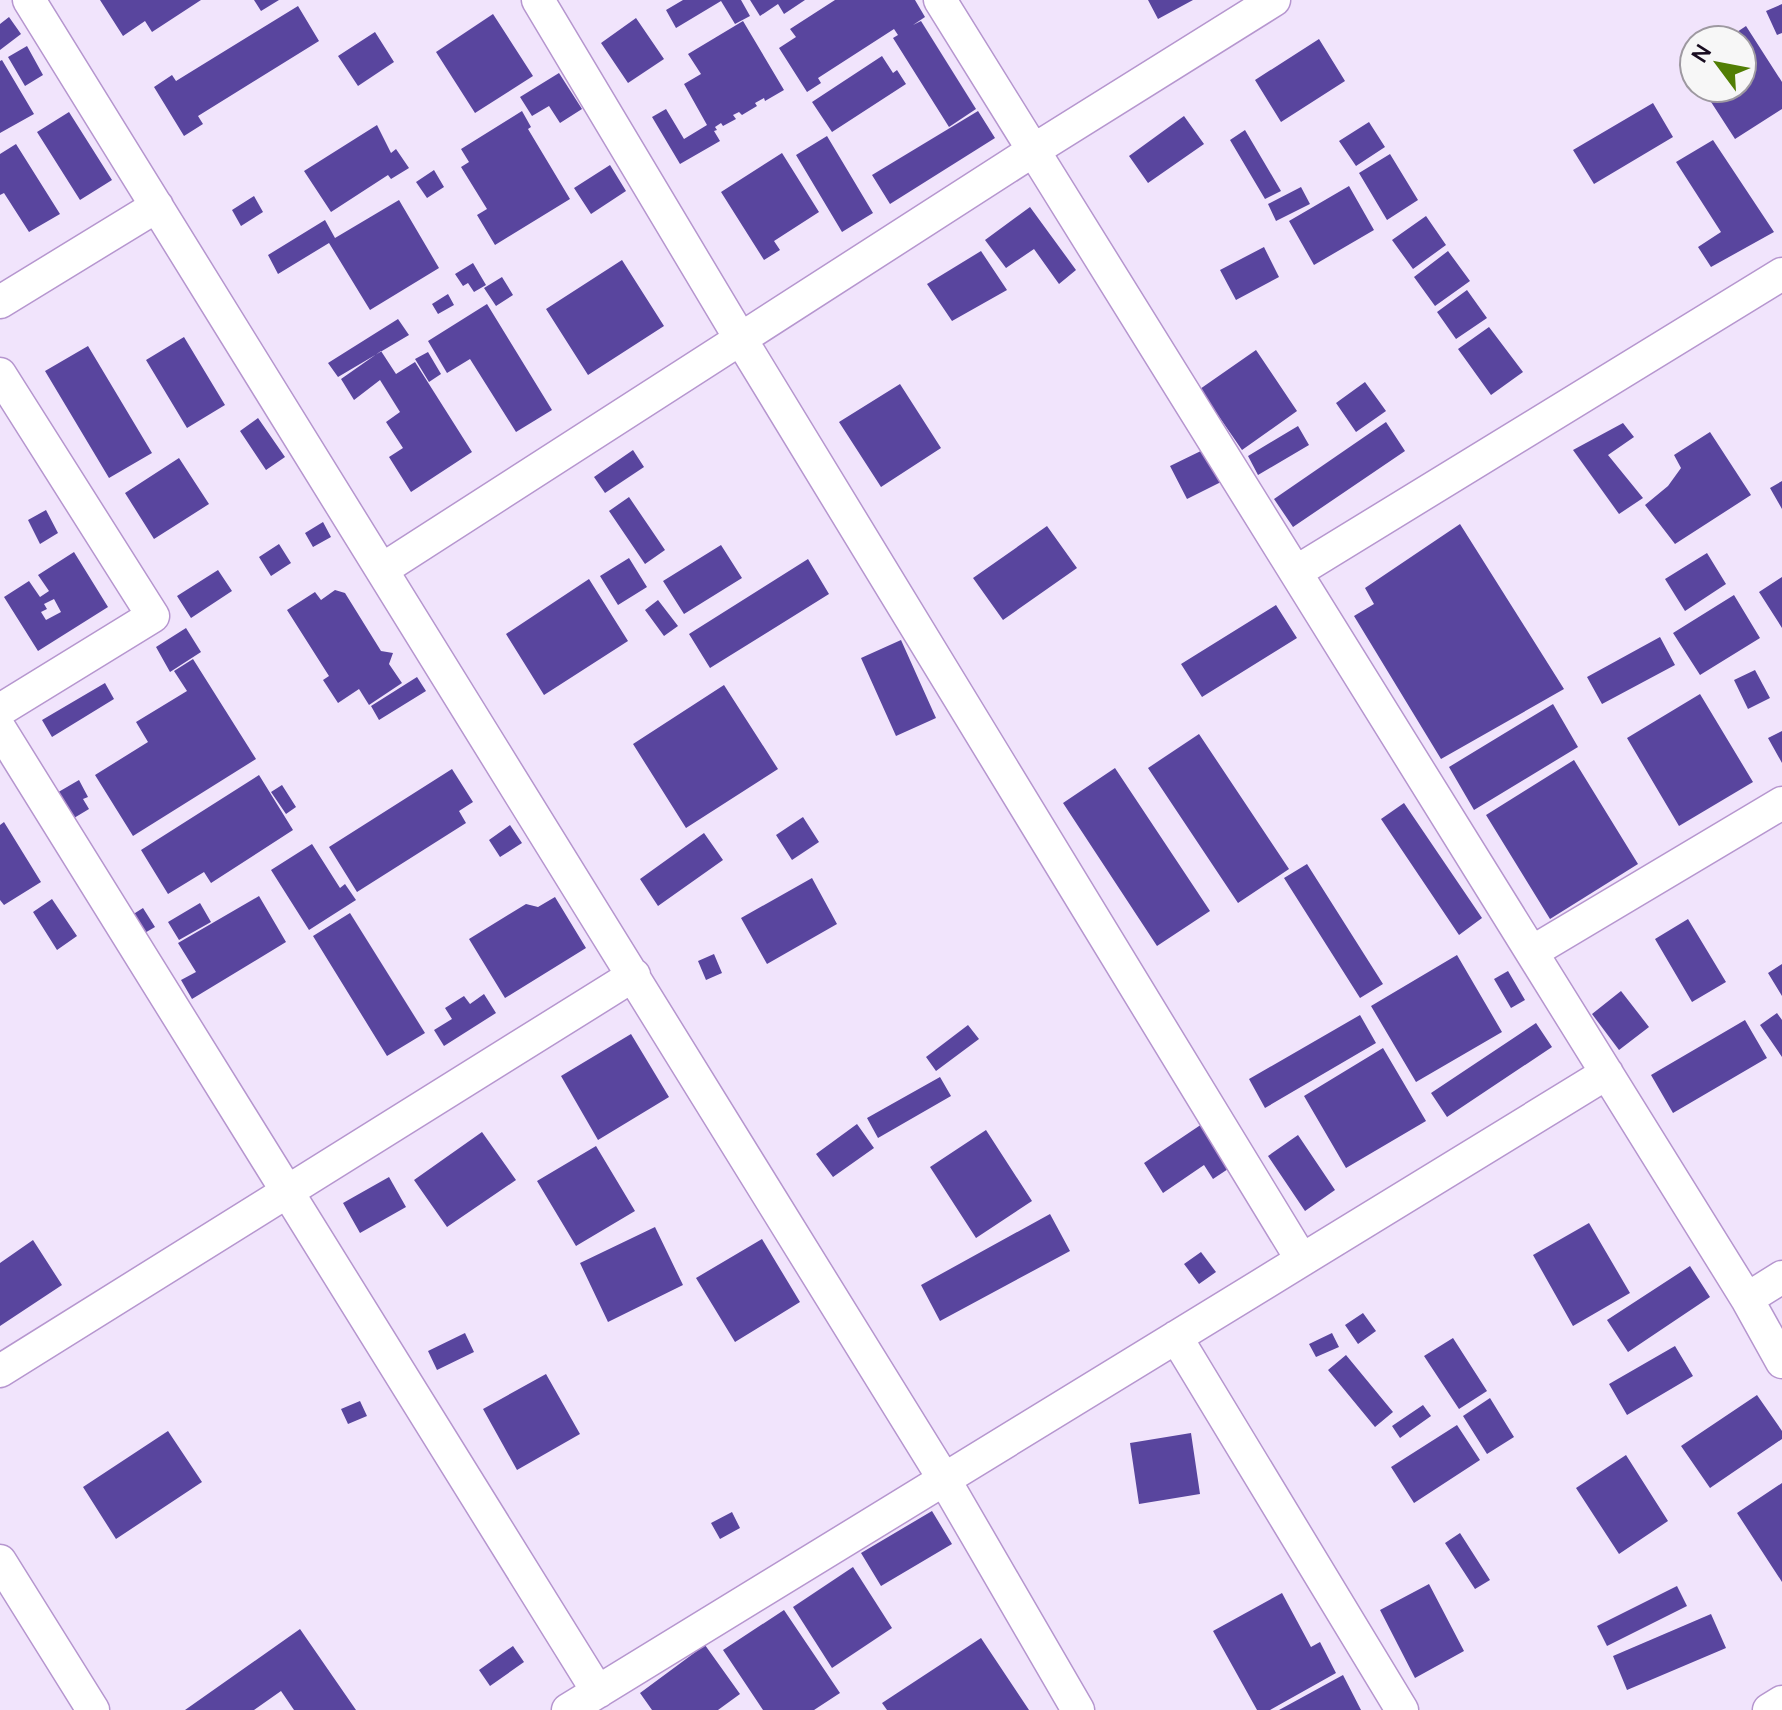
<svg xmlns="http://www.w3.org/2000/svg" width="1782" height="1710" font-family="Manrope,sans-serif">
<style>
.building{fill:#59459e;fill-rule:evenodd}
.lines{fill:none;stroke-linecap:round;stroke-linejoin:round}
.street-casing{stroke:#b696cf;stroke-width:35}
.street{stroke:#fff;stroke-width:32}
</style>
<rect width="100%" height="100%" fill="#f1e4fc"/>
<path class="building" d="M100,0H201L152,32L145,21L123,36Z
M254,0H279L261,11Z
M683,0H741L750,16L735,24L721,1L676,28L666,10Z
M750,0H805L784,14L778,4L760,16Z
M835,0H915L925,17L913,25L921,21L976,109L949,127L893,38L898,35L894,29L818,78L821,83L807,92L779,48L796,37L790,29Z
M1148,0H1193L1158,19Z
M1782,4V33L1777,35L1766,11Z
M298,6L319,41L198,116L203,124L184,136L154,87L172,75L176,81Z
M493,14L533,76L475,113L436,52Z
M9,17L21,34L0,50V24Z
M636,18L664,59L628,83L601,43Z
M743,21L784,90L765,101L764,98L755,103L757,106L742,115L739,112L733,115L736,119L723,126L721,123L715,127L717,130L714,131L720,141L680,164L652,117L666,109L684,139L707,125L684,84L701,74L688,54Z
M1746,26L1782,82V109L1735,139L1702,88H1742V40H1725Z
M375,32L394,62L358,86L338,56Z
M1319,39L1345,81L1281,122L1255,80Z
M27,46L43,75L25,86L8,57Z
M882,56L893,73L897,70L906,84L832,132L812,102Z
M2,60L34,114L0,133V61Z
M559,73L582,109L560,123L549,106L532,116L520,97Z
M1653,103L1673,137L1594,184L1573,150Z
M522,111L531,127L528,129L570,199L495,245L477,215L487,209L461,167L469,162L461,149Z
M978,111L995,138L890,204L872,175Z
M69,112L112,180L80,200L37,132Z
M1184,116L1204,144L1148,183L1129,156Z
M1369,122L1385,147L1356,166L1339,141Z
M377,125L391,153L396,149L409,168L391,179L388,175L331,212L304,171Z
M1245,130L1281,191L1265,199L1230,140Z
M827,136L873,213L842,232L796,155Z
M1713,140L1774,232L1711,267L1698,247L1721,232L1676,162Z
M16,144L60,214L29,232L4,193L0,195V154Z
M782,153L819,212L774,241L780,250L764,260L721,192Z
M1390,154L1418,200L1387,220L1359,173Z
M610,165L626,191L591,214L574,188Z
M434,170L444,187L427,198L416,182Z
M1349,186L1374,230L1314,265L1289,221Z
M1301,187L1310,204L1276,221L1268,204Z
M254,196L263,212L241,226L232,210Z
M399,200L439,268L370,310L329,243L278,274L268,255L325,220L335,238Z
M1030,207L1076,270L1059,284L1034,249L1006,268L985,240Z
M1426,216L1446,245L1413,269L1392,240Z
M1264,247L1279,277L1236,300L1220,270Z
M981,251L1007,290L952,321L927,284Z
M1448,251L1470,281L1435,306L1414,277Z
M622,260L664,326L588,375L546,309Z
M473,263L486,285L474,292L468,283L463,286L455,274Z
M502,277L513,295L496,306L484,288Z
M1467,290L1487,318L1456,339L1437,312Z
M448,294L454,305L438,314L432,304Z
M487,304L552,410L516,432L470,359L447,373L428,341Z
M398,319L409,335L338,377L328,363Z
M1489,327L1523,372L1491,395L1458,349Z
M184,337L225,405L187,428L146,360Z
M88,346L152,453L109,478L45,371Z
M1256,350L1297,411L1242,450L1200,389Z
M381,351L396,374L415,362L472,452L411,492L389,457L403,448L386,422L400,412L380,380L354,400L341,379Z
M428,352L441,374L429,382L415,359Z
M1365,382L1386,411L1356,432L1336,403Z
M900,384L941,448L881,487L839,422Z
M258,418L285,457L266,470L240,431Z
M1386,422L1405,451L1293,527L1274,499Z
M1623,423L1634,437L1608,455L1643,498L1619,514L1573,450Z
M1298,426L1309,445L1258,475L1248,456Z
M1710,432L1751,495L1675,544L1645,505L1668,486L1681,468L1674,455Z
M1207,448L1223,481L1187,499L1170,466Z
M633,450L644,467L605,493L594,477Z
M179,458L209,504L154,539L125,493Z
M1782,481V509L1770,488Z
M629,497L665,550L645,564L609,511Z
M46,510L58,533L40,544L28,520Z
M323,522L331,537L313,547L305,533Z
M1460,524L1564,689L1441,759L1354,616L1374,604L1365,588Z
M1047,526L1077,568L1003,620L973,578Z
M279,544L291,563L271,576L259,557Z
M721,545L742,578L684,614L663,581Z
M74,552L108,607L38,651L4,597L29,581L40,597L49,591L38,575ZM54,599L61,612L46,620L41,612L47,609L44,604Z
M1707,553L1726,584L1685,611L1665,579Z
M629,558L647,587L618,605L600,576Z
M808,559L829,594L710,668L689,634Z
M218,570L232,591L191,618L177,596Z
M1782,577V628L1759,592Z
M589,579L628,641L544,695L506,634Z
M335,590L345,593L381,651L393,653L389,664L402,683L369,705L359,689L338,703L323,680L329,676L287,610L315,592L321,600Z
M1734,595L1760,638L1700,675L1673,633Z
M658,600L678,626L664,636L645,610Z
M1276,605L1297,638L1202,697L1181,664Z
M186,628L201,652L170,672L156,647Z
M1660,637L1675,665L1602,704L1587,677Z
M901,640L936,718L896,736L861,658Z
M193,659L256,759L133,836L95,775L148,742L136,722L187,691L174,671Z
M1755,670L1770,698L1748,709L1734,680Z
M417,677L426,691L379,720L371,706Z
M105,683L114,699L52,737L42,720Z
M724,685L778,769L686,828L633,744Z
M1700,694L1753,782L1679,826L1627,738Z
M1553,704L1578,747L1474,810L1449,767Z
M1782,731V763L1768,738Z
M1199,734L1289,869L1238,903L1148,768Z
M1574,760L1638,864L1550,919L1486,815Z
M1115,768L1210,911L1157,946L1063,803Z
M452,769L473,802L459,811L466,823L357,892L329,847Z
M259,775L293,830L211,883L204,872L168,894L141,850Z
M79,780L88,797L83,799L89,809L69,821L55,794Z
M282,785L296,807L286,814L271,792Z
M1404,803L1482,918L1459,935L1381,819Z
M803,817L819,842L792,860L776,835Z
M4,822L41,882L4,905L0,900V825Z
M510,825L522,843L500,857L489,840Z
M704,833L723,860L658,906L640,879Z
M312,844L340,888L345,884L356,900L309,930L271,870Z
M1307,864L1383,984L1360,998L1284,878Z
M812,878L837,924L767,964L741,918Z
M259,896L286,942L192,999L181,980L196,972L178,943Z
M555,897L586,948L505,998L469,939L526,904L538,907Z
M52,899L77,936L57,950L33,912Z
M200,903L211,922L179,940L168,922Z
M143,908L155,927L136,938L124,920Z
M350,913L425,1033L387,1056L313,936Z
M1688,919L1726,982L1692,1002L1655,939Z
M714,954L722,973L706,980L698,961Z
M1457,955L1502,1032L1416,1082L1371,1006Z
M1782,964V996L1768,973Z
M1508,971L1525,1000L1511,1008L1494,979Z
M1621,991L1649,1027L1619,1050L1592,1014Z
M484,994L496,1013L444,1046L434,1030L452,1019L445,1008L464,996L470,1004Z
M1777,1013L1782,1020V1057L1760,1025Z
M1360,1015L1376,1043L1265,1108L1249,1079Z
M1745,1020L1767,1058L1673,1113L1651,1075Z
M1536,1023L1552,1047L1447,1117L1431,1093Z
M968,1025L979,1039L936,1071L926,1057Z
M631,1034L669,1097L598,1140L561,1076Z
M1383,1048L1426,1121L1346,1168L1304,1096Z
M940,1077L951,1096L878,1138L867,1118Z
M857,1124L874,1148L833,1177L816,1154Z
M1202,1124L1231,1167L1213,1179L1204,1165L1163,1193L1144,1163Z
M986,1130L1032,1201L976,1238L930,1167Z
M482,1132L516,1180L447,1227L414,1180Z
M1298,1135L1335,1190L1305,1211L1268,1156Z
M596,1146L635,1211L576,1246L537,1181Z
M389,1177L406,1207L360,1233L343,1203Z
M1050,1214L1070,1251L940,1321L921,1285Z
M1589,1223L1630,1293L1573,1326L1533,1255Z
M655,1227L683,1285L608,1322L580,1263Z
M762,1239L800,1302L735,1342L696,1278Z
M33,1240L62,1285L0,1326V1263Z
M1201,1252L1216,1272L1199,1284L1184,1264Z
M1690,1266L1710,1297L1628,1352L1607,1320Z
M1363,1313L1376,1331L1358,1344L1345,1325Z
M465,1333L474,1352L437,1370L428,1351Z
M1332,1333L1339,1347L1316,1357L1309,1344Z
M1453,1338L1487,1391L1459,1409L1424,1356Z
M1675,1346L1693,1376L1627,1415L1609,1384Z
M1346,1355L1393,1412L1375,1427L1328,1370Z
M546,1374L580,1434L517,1470L483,1409Z
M1757,1395L1782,1431V1439L1710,1488L1681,1446Z
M1490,1398L1514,1437L1487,1454L1463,1416Z
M360,1401L367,1416L348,1424L341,1409Z
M1423,1405L1431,1416L1400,1438L1392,1426Z
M1457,1425L1480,1460L1414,1503L1391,1467Z
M168,1431L202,1482L116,1539L83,1487Z
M1191,1433L1200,1494L1139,1504L1130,1443Z
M1626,1455L1668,1521L1619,1554L1576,1488Z
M1782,1483V1582L1737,1513Z
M932,1511L952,1544L881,1586L861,1553Z
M732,1512L740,1528L720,1539L711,1523Z
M1460,1533L1490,1580L1475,1589L1445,1543Z
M853,1567L892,1628L832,1668L793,1607Z
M1429,1584L1464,1651L1415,1678L1380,1610Z
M1677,1586L1687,1606L1607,1646L1597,1626Z
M1282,1593L1311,1647L1320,1642L1336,1673L1270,1710H1257L1213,1631Z
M784,1610L840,1693L814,1710H763L723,1650Z
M1711,1614L1726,1648L1627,1690L1613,1656Z
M300,1629L356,1710H294L281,1691L254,1710H185Z
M981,1638L1029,1710H887L882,1703Z
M705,1645L740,1694L718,1710H652L640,1693Z
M513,1646L524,1662L490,1686L479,1670Z
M1343,1675L1361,1710H1279Z"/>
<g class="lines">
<g class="street-casing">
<path id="street" d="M29,0L944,1479L1078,1710
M538,0L740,338L1302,1260
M940,0L1747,1299L1782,1362
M0,302L157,206
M0,374L153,616L0,710
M383,569L1034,150L1274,0
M1296,572L1782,274
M0,729L598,1692
M1532,952L1782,803
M1747,1299L1782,1277
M1176,1337L1402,1710
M0,1371L634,975
M0,1561L93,1710
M568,1710L1607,1073
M1769,1710L1782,1702"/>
</g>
<use href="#street" class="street"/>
</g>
<g transform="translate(1718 64) rotate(302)"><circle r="38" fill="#f7f7f7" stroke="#9e99a1" stroke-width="2"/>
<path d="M0-6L14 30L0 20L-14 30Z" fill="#517e04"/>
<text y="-12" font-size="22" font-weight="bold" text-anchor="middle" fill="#180c20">N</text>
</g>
</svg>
